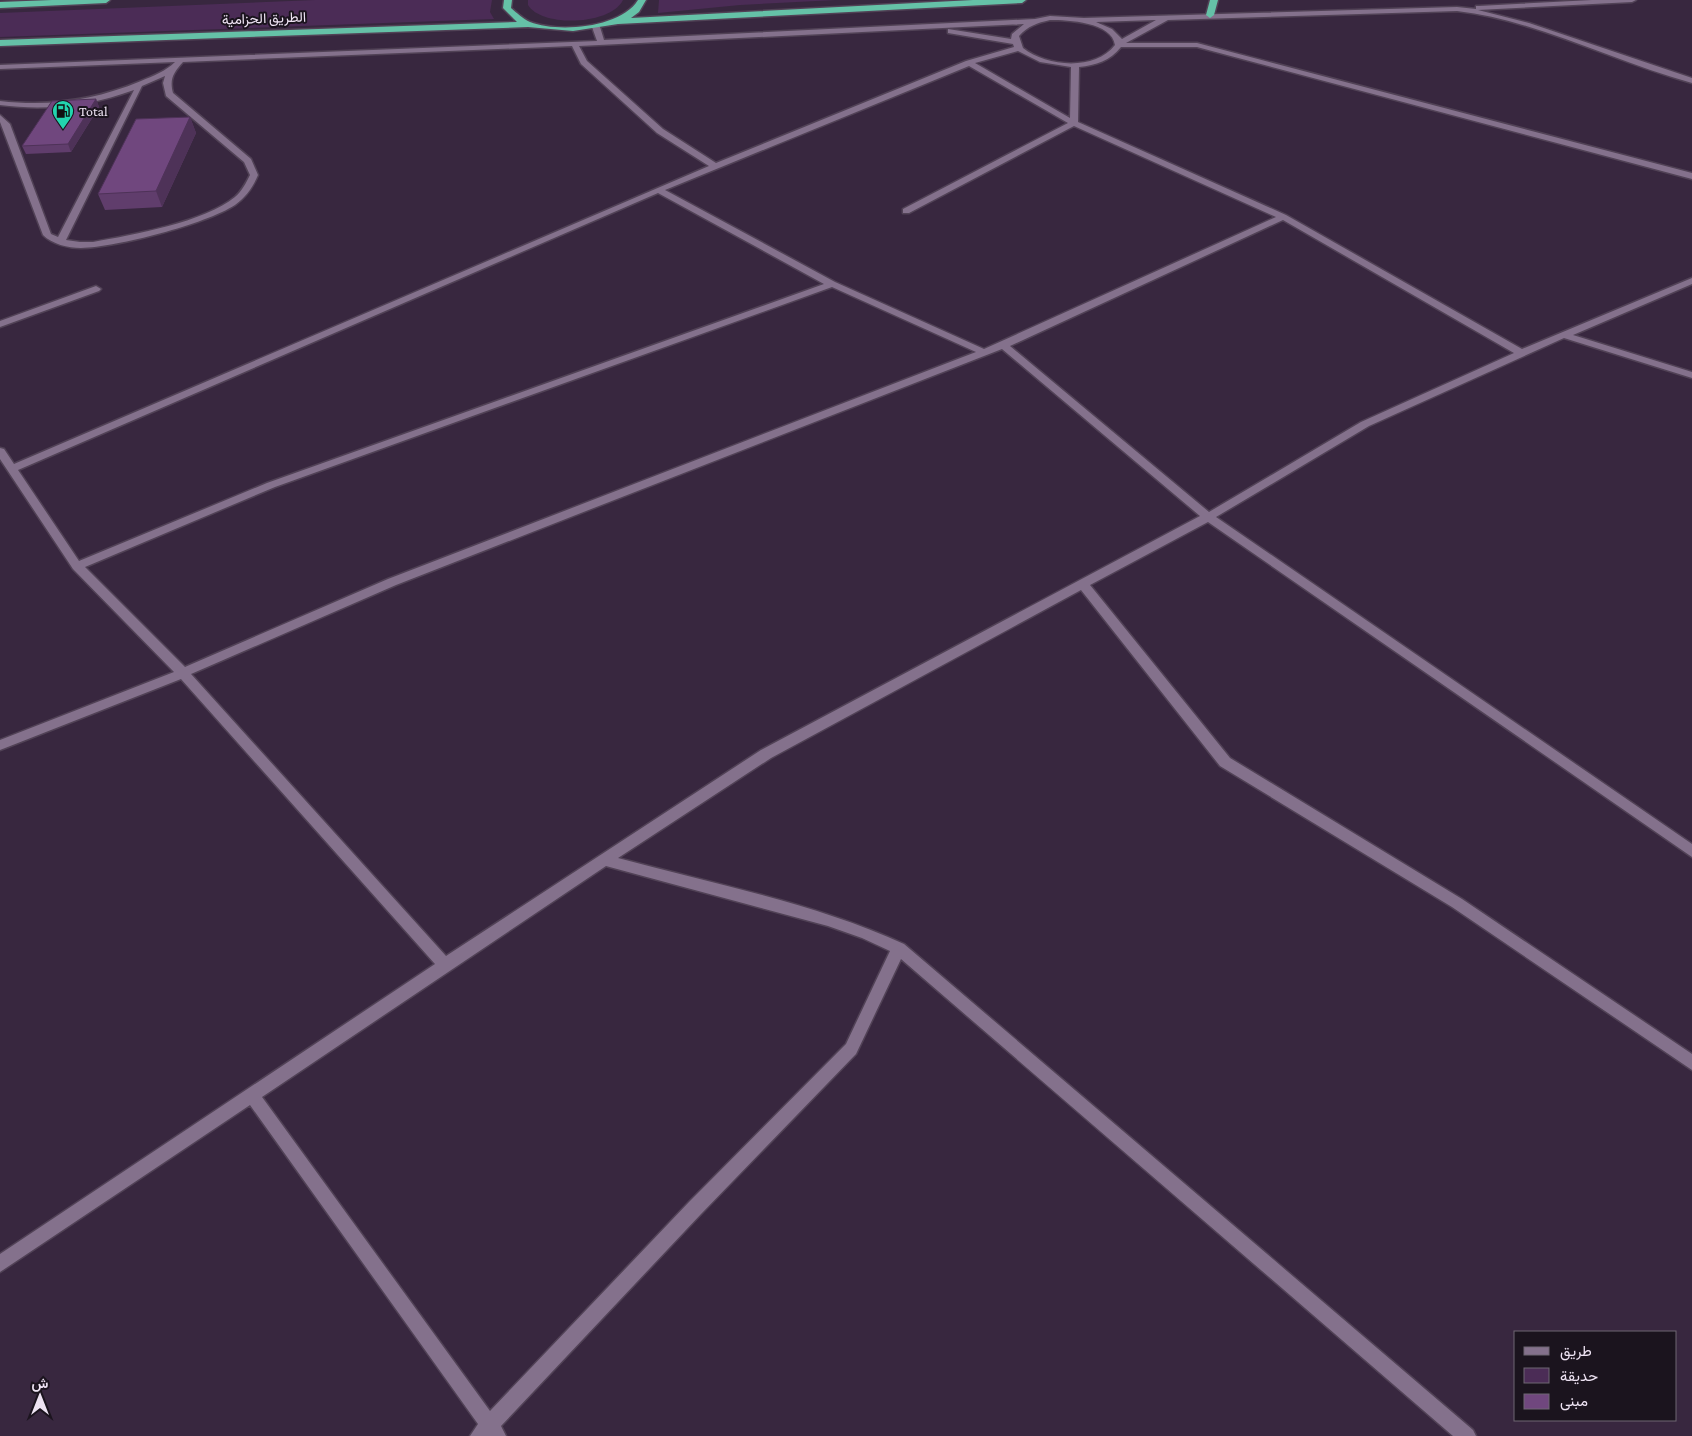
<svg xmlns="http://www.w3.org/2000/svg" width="1692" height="1436" font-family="'Crimson Pro',Vazirmatn,serif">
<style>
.green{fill:#4b2c56}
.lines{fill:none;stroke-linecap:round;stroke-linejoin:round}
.minor-casing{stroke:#514256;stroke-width:3}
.highway-casing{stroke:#514256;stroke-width:3}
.minor{fill:#84718c;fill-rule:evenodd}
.highway{fill:#65c1a7;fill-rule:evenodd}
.wall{fill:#603d6c}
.shaded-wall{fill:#4e3258}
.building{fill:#70477e;stroke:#4e3258}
.labels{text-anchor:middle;stroke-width:4;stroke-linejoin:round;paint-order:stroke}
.far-street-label{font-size:14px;fill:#eee3f3;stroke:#1b141e}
.far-poi-label{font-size:14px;fill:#eee3f3;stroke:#1b141e;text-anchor:start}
</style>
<rect width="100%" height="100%" fill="#38273f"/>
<path class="green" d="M315,0H492L490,12L494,19L0,37V13Z
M528,0H623C611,25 542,28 528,5Z
M659,0H836L740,5L658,13Z"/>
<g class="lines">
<g class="minor-casing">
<path id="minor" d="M1592,0H1636L1632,2L1478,10L1529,23L1692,78V83C1615,62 1536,20 1457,11L1168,20L1126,43H1197L1692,173V179L1197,47H1121C1110,61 1096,65 1079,67L1078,122L1286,215L1522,349L1692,278V284L1573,335L1692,372V378L1564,338L1369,426L1216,517L1692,844V857L1208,522L1090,585L1230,758L1462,899L1692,1054V1070L1452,907L1220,766L1081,590L771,758L618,858C714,884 814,903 904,944L1473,1430L1476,1436H1453L901,959L856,1054L701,1214L501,1426L506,1436H470L478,1424L250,1105L0,1272V1254L435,964L181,679L0,750V740L174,672L73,569L0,459V448L4,449L14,464L709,166L657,133L581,64L572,46L183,62C174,72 169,79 173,93L251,159L258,175C253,187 246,197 235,205C206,224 117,247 81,248C68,248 52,244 43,235L0,122V115L10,124L51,234L58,237L134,90C90,106 46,111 0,105V101C50,107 95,100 141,81C153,76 166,71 175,62L0,69V65L597,41L592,27L596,25L600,27L604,40L1035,19L1050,16L1084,18L1457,7L1476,9V6H1479ZM1050,20C1068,20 1112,22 1115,45C1095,71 1047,67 1023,48L1019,36C1028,26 1037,23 1050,20ZM1156,20L1122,39L1112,29L1096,22ZM1024,24L1012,34L1011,39L948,29V33L1013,44L1014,47L966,61L716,163L663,129L587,61L579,46ZM1018,51L1040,62L1071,67L1070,118L975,63ZM969,66L1068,123L903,209V213H909L1074,126L1276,217L984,349L835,282L665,190ZM165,76L163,83L166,96L244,162L250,175C246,183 242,191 235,197C205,222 132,235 93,242H80L66,240L142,86ZM658,193L824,284L267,483L79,561L18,470ZM1283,220L1514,353L1361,422L1209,512L1010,346ZM832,287L976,352L388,579L185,667L85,567L275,487ZM1002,349L1200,516L761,750L446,956L191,674L396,585ZM606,866L828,926L862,938L890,951L846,1044L689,1202L490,1411L262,1097Z
M96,286L101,289L99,291L0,327V321Z"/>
</g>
<g class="highway-casing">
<path id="highway" d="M52,0H110L106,3L0,8V2Z
M504,0H512L511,8C517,13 523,19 530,22C558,33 621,28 638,0H646L639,12L631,18L973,0H1026L1022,3L618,24L573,31L528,27L0,46V40L517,22L503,8Z
M1210,0H1218L1214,15L1210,18L1206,15Z"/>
</g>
<use href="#minor" class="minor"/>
<use href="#highway" class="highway"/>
</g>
<path class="wall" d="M96,99L99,107L71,152L26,154L22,146Z
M190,117L196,133L162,207L105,210L98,194Z"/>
<path class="shaded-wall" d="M96,99L99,107L71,152L68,144Z
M190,117L196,133L162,207L156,191Z"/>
<path class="building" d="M96,99L68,144L22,146L52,101Z
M190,117L156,191L98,194L136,119Z"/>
<defs>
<g id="fuel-pin" transform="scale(1.125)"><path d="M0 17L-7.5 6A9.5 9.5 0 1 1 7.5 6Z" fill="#22d5af" stroke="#1b141e"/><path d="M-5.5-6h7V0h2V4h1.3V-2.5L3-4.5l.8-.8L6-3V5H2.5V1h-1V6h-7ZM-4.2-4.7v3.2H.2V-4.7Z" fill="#111"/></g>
</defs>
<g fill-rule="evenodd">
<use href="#fuel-pin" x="63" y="111"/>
</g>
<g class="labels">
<g class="far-street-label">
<text transform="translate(264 18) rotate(-2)" y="5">الطريق الحزامية</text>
</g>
<g class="far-poi-label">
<text x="79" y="116">Total</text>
</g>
</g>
<rect x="1514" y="1331" width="162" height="90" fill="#1b141e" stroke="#6f6773"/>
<rect x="1524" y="1347" width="25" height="8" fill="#84718c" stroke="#6f6773"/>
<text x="1560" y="1356" font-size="15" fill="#eee3f3">طريق</text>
<rect x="1524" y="1368" width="25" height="15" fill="#4b2c56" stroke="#6f6773"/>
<text x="1560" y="1381" font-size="15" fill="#eee3f3">حديقة</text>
<rect x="1524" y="1394" width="25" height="15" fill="#70477e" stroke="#6f6773"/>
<text x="1560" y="1406" font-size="15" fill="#eee3f3">مبنى</text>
<g transform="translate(40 1396)" stroke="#1b141e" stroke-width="4" paint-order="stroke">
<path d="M0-4L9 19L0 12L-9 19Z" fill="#eee3f3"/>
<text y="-8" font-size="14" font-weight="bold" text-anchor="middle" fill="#eee3f3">ش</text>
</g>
</svg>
